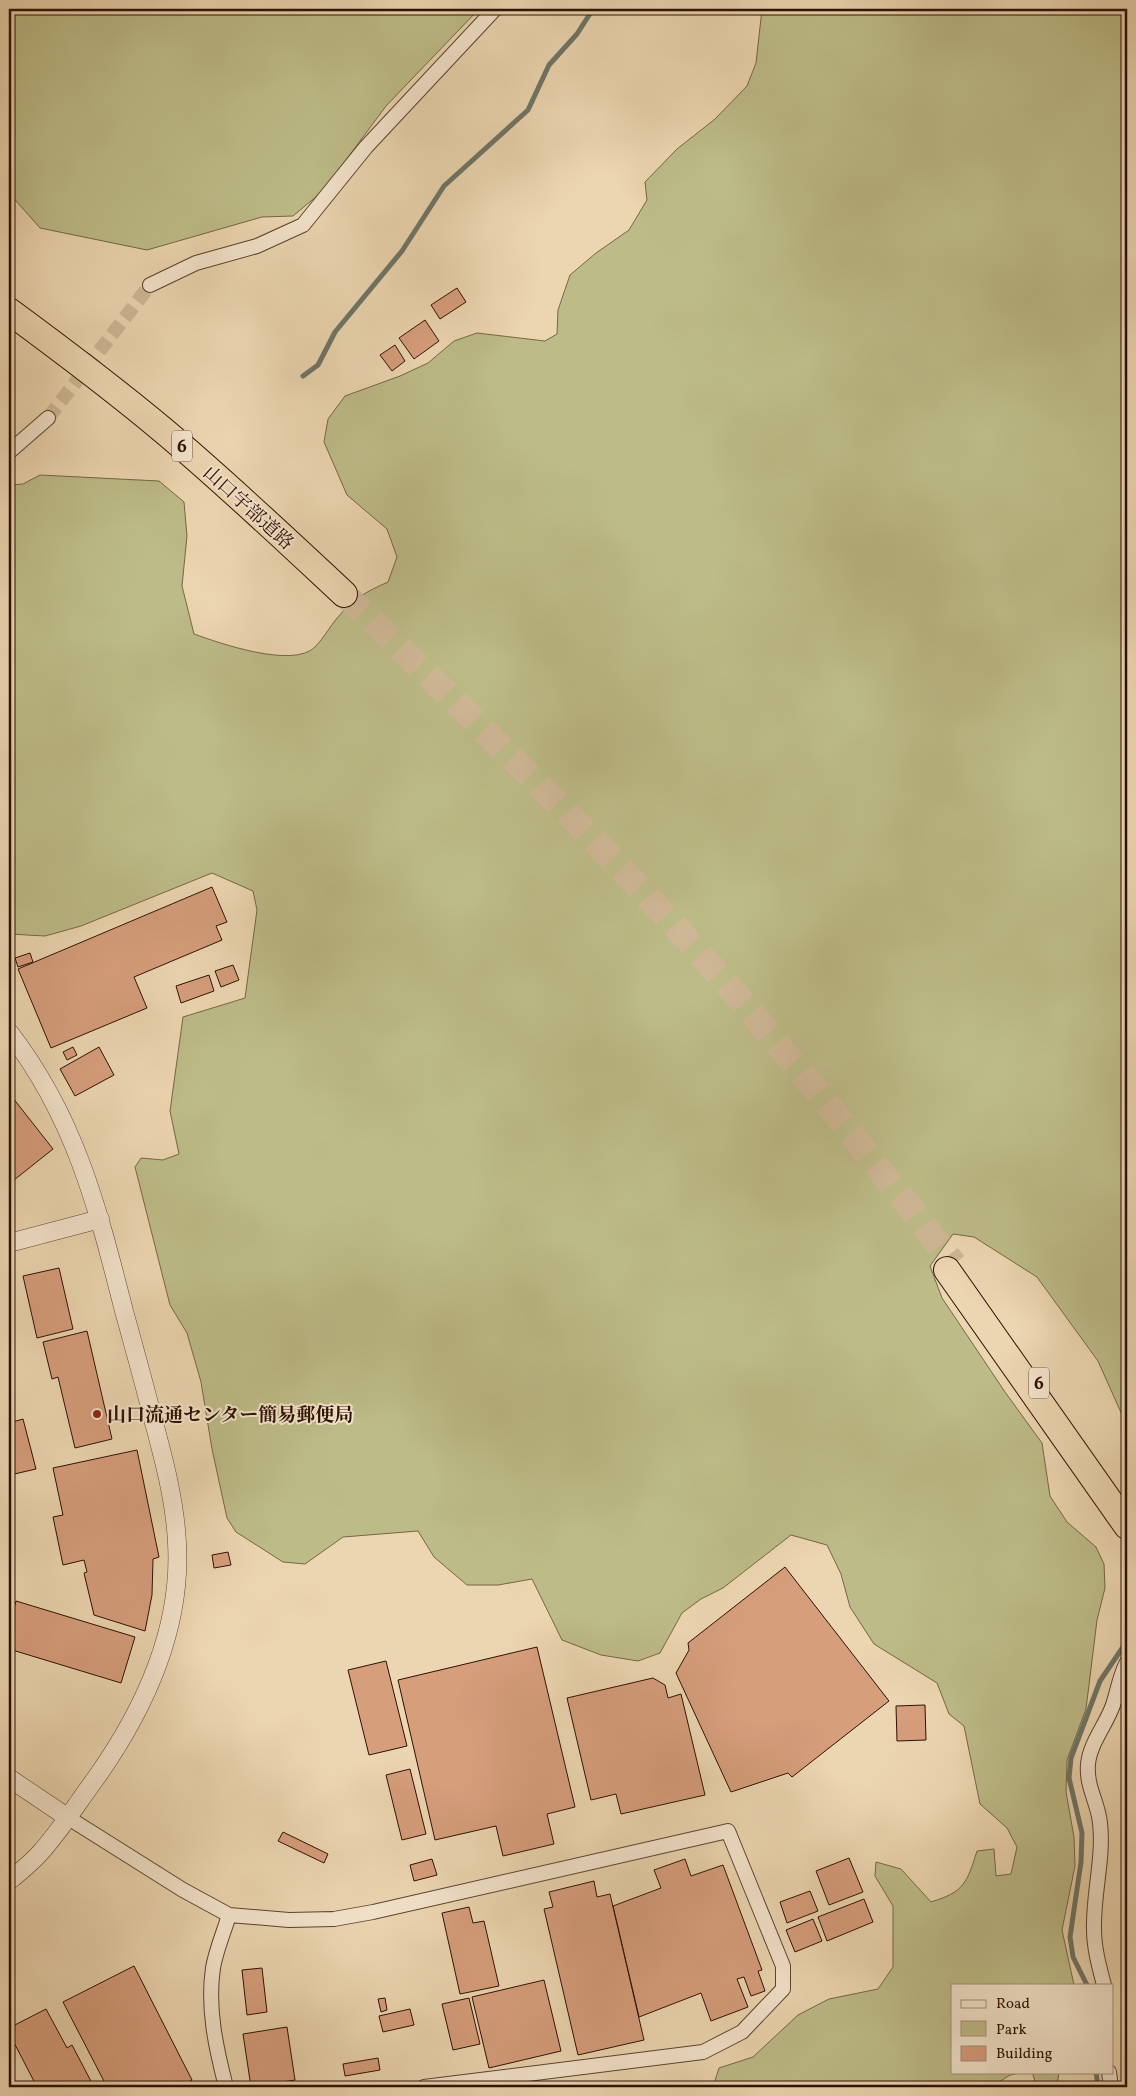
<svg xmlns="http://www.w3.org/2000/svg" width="1136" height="2096" font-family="Vollkorn,'Noto Serif JP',serif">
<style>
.green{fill:#bdbc88;stroke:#756646}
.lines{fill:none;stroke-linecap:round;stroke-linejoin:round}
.stream{stroke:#6e7568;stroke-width:5}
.building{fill:#d79e7c;stroke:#2d1004}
.minor-tunnel{stroke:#cfb897;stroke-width:14;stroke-dasharray:14 7;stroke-linecap:butt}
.motorway-tunnel{stroke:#cfb897;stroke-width:26;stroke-dasharray:26 13;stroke-linecap:butt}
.minor-casing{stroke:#5d422f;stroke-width:16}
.tertiary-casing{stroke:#5d422f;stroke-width:19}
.motorway-casing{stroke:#2d1004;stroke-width:28}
.minor{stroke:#f3e4cc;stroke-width:14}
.tertiary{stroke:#f3e4cc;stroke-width:18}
.motorway{stroke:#ecd6b1;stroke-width:26}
.poi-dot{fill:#8f2418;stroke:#f3e4cc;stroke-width:2}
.labels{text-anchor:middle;stroke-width:4;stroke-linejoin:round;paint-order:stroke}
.shield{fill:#f3e4cc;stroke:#685040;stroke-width:1}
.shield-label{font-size:18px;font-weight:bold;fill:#2d1004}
.street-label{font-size:19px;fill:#2d1004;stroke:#f3e4cc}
.poi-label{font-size:19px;font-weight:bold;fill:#2d1004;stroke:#f3e4cc;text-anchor:start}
</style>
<rect width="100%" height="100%" fill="#ecd6b1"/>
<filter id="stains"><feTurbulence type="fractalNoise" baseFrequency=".004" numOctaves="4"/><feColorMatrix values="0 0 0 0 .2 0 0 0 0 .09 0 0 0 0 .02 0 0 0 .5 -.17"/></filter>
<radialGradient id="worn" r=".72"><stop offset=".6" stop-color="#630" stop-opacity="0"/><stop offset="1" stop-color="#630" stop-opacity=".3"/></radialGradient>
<path class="green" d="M9,9H479L386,106L323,191L293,216L262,217L147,250L40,228L9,193Z
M762,9L1127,10V1426L1098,1361L1037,1277L974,1237L953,1234L930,1266L942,1298L1005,1392L1042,1443L1050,1496L1067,1522L1096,1547L1104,1564L1105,1588L1097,1620L1086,1709L1067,1760L1066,1792L1074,1837L1075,1866L1062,1930L1074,1985H952V2072H1026L1010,2075L999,2082V2087H713L719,2068L753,2057L798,2015L829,1999L878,1989L893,1967V1906L875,1876L876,1862L901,1869L931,1902C964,1892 967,1883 977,1851L994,1849L996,1876L1011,1874L1017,1847L1007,1828L980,1804L964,1726L949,1714L937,1683L874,1644L850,1607L841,1574L827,1545L791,1535L723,1588L701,1599L682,1613L660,1653L638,1661L601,1655L562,1640L532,1579L498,1585H467L434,1557L418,1531L343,1537L305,1564L283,1562L236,1532L227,1518L212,1449L201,1382L187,1333L170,1305L135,1167L141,1158L163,1160L179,1154L170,1111L183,1017L245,998L257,910L253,891L212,873L81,926L45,936L9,934V485L23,484L40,475L159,481L184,502L187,536L182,586L194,634C219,643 293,669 315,647C324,638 330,626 338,617C353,599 367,591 388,582L397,557L387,529L347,495L324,442L328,419L345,396L400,376L428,363L454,341L477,333L545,341L557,334L558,310L570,275L596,253L629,230L647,200L645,182L677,149L715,119L747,86L756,63Z
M1032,2072H1059L1057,2087H1037Z"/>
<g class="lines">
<path class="stream" d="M303,376L318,365L335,332L402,251L444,186L528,110L549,65L577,34L593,9
M1087,1985L1073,1957L1070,1937L1081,1862L1082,1833L1069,1778L1071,1758L1100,1681L1127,1641
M1096,2072L1098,2087"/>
</g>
<path class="building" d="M457,288L466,302L440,319L431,305Z
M425,320L439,341L414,359L399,338Z
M395,345L405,361L392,371L380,355Z
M212,887L227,922L216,926L222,940L134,977L147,1008L51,1048L18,969Z
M30,953L33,962L18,967L15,958Z
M233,965L239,980L221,987L215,971Z
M209,975L214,991L181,1003L176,986Z
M73,1047L77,1055L67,1060L63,1052Z
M99,1047L114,1075L75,1096L60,1069Z
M9,1093L53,1149L9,1184Z
M59,1268L73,1329L37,1338L23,1276Z
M87,1331L112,1439L75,1448L58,1377L52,1379L43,1342Z
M23,1419L36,1469L10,1475L9,1423Z
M137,1450L159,1557L153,1559L152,1595L145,1631L94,1615L84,1573L87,1572L84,1560L63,1565L53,1517L63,1515L53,1468Z
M228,1552L231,1565L214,1568L212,1555Z
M785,1567L889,1701L792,1777L788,1773L731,1792L676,1673L689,1650L688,1643Z
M16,1601L135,1637L121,1683L9,1649V1625Z
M537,1647L575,1807L547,1814L554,1844L503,1856L496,1826L435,1840L398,1680Z
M386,1661L407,1746L369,1755L348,1670Z
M653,1678L665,1685L668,1698L681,1694L705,1795L621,1814L616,1794L591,1800L567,1698Z
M925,1705L926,1740L897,1741L896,1706Z
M410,1769L426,1834L402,1840L386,1775Z
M283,1832L328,1854L324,1863L278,1841Z
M849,1858L863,1892L829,1905L816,1871Z
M432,1859L437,1875L414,1881L410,1865Z
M685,1859L691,1876L723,1865L762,1970L758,1971L765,1991L751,1996L744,1977L737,1979L748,2007L711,2021L701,1993L639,2017L613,1906L661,1888L654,1870Z
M594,1881L597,1897L610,1894L644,2040L578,2055L544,1909L553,1907L549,1892Z
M810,1891L818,1911L787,1923L780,1902Z
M864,1899L873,1922L827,1941L818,1917Z
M469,1907L473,1923L484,1921L499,1986L460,1994L442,1913Z
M813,1919L822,1941L795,1952L786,1930Z
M134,1966L192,2080L185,2084L187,2087H107L63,2002Z
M262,1968L267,2012L247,2015L242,1970Z
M544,1980L561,2051L489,2068L472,1997Z
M385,1998L387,2010L381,2012L378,1999Z
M469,1998L480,2044L453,2050L442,2004Z
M46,2009L67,2048L72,2045L94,2087H37L9,2033V2028Z
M410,2009L414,2025L383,2032L379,2016Z
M287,2027L295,2080L251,2087L243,2034Z
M378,2058L380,2070L345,2076L343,2064Z"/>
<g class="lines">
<path class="minor-tunnel" d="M48,418L150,285"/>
<path class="motorway-tunnel" d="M344,594C459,705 574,816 682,934C778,1039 866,1152 954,1264"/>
<g class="minor-casing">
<path id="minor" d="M150,285L196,263L257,246L303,225L366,147L495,9
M9,452L48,418
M67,1817L183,1890L229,1915L289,1920L334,1919L373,1912L728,1831L783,1966V1989L742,2032L703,2052L424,2087
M1104,1985C1099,1966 1094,1948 1094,1929C1093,1894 1104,1858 1100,1823C1098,1802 1086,1787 1088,1764C1090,1743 1106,1725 1113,1705C1118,1690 1119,1678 1127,1662
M1109,2072L1111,2087
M226,2087C216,2048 207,2008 213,1968C216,1950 224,1932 229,1915"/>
</g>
<g class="tertiary-casing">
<path id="tertiary" d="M9,1032C75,1117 98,1209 124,1311C134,1347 144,1383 153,1419C164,1460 175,1501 177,1543C182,1629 144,1710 96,1778C78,1802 61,1830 40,1853C31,1863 20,1872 9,1881
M9,1243L100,1219
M9,1778L67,1817"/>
</g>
<g class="motorway-casing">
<path id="motorway" d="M9,311C62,350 114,389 164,431C226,483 285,539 344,594
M947,1270L1127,1526"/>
</g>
<use href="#minor" class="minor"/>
<use href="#tertiary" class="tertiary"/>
<use href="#motorway" class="motorway"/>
</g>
<circle class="poi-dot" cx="97" cy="1414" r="5"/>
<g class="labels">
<g class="shield">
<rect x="172" y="430.5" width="20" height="31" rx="4"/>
<rect x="1029" y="1367.5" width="20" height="31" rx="4"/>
</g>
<g class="shield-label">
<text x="182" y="452">6</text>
<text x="1039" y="1389">6</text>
</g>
<g class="street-label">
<text transform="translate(249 507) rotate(42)" y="7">山口宇部道路</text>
</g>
<g class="poi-label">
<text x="107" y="1421">山口流通センター簡易郵便局</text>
</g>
</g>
<rect width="1136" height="2096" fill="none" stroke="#ecd6b1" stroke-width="30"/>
<rect x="10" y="10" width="1116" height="2076" fill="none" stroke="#2d1004" stroke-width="2.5"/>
<rect x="15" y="15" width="1106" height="2066" fill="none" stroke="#2d1004"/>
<rect x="951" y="1984" width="162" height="90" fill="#f3e4cc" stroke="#a48f7c"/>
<rect x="961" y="2000" width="25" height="8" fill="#f3e4cc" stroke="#a48f7c"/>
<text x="996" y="2008" font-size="15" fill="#2d1004">Road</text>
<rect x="961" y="2021" width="25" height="15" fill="#bdbc88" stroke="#a48f7c"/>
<text x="996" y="2034" font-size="15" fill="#2d1004">Park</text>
<rect x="961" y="2046" width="25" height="15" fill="#d79e7c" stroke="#a48f7c"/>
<text x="996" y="2058" font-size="15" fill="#2d1004">Building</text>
<rect width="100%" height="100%" filter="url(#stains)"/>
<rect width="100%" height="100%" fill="url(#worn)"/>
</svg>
